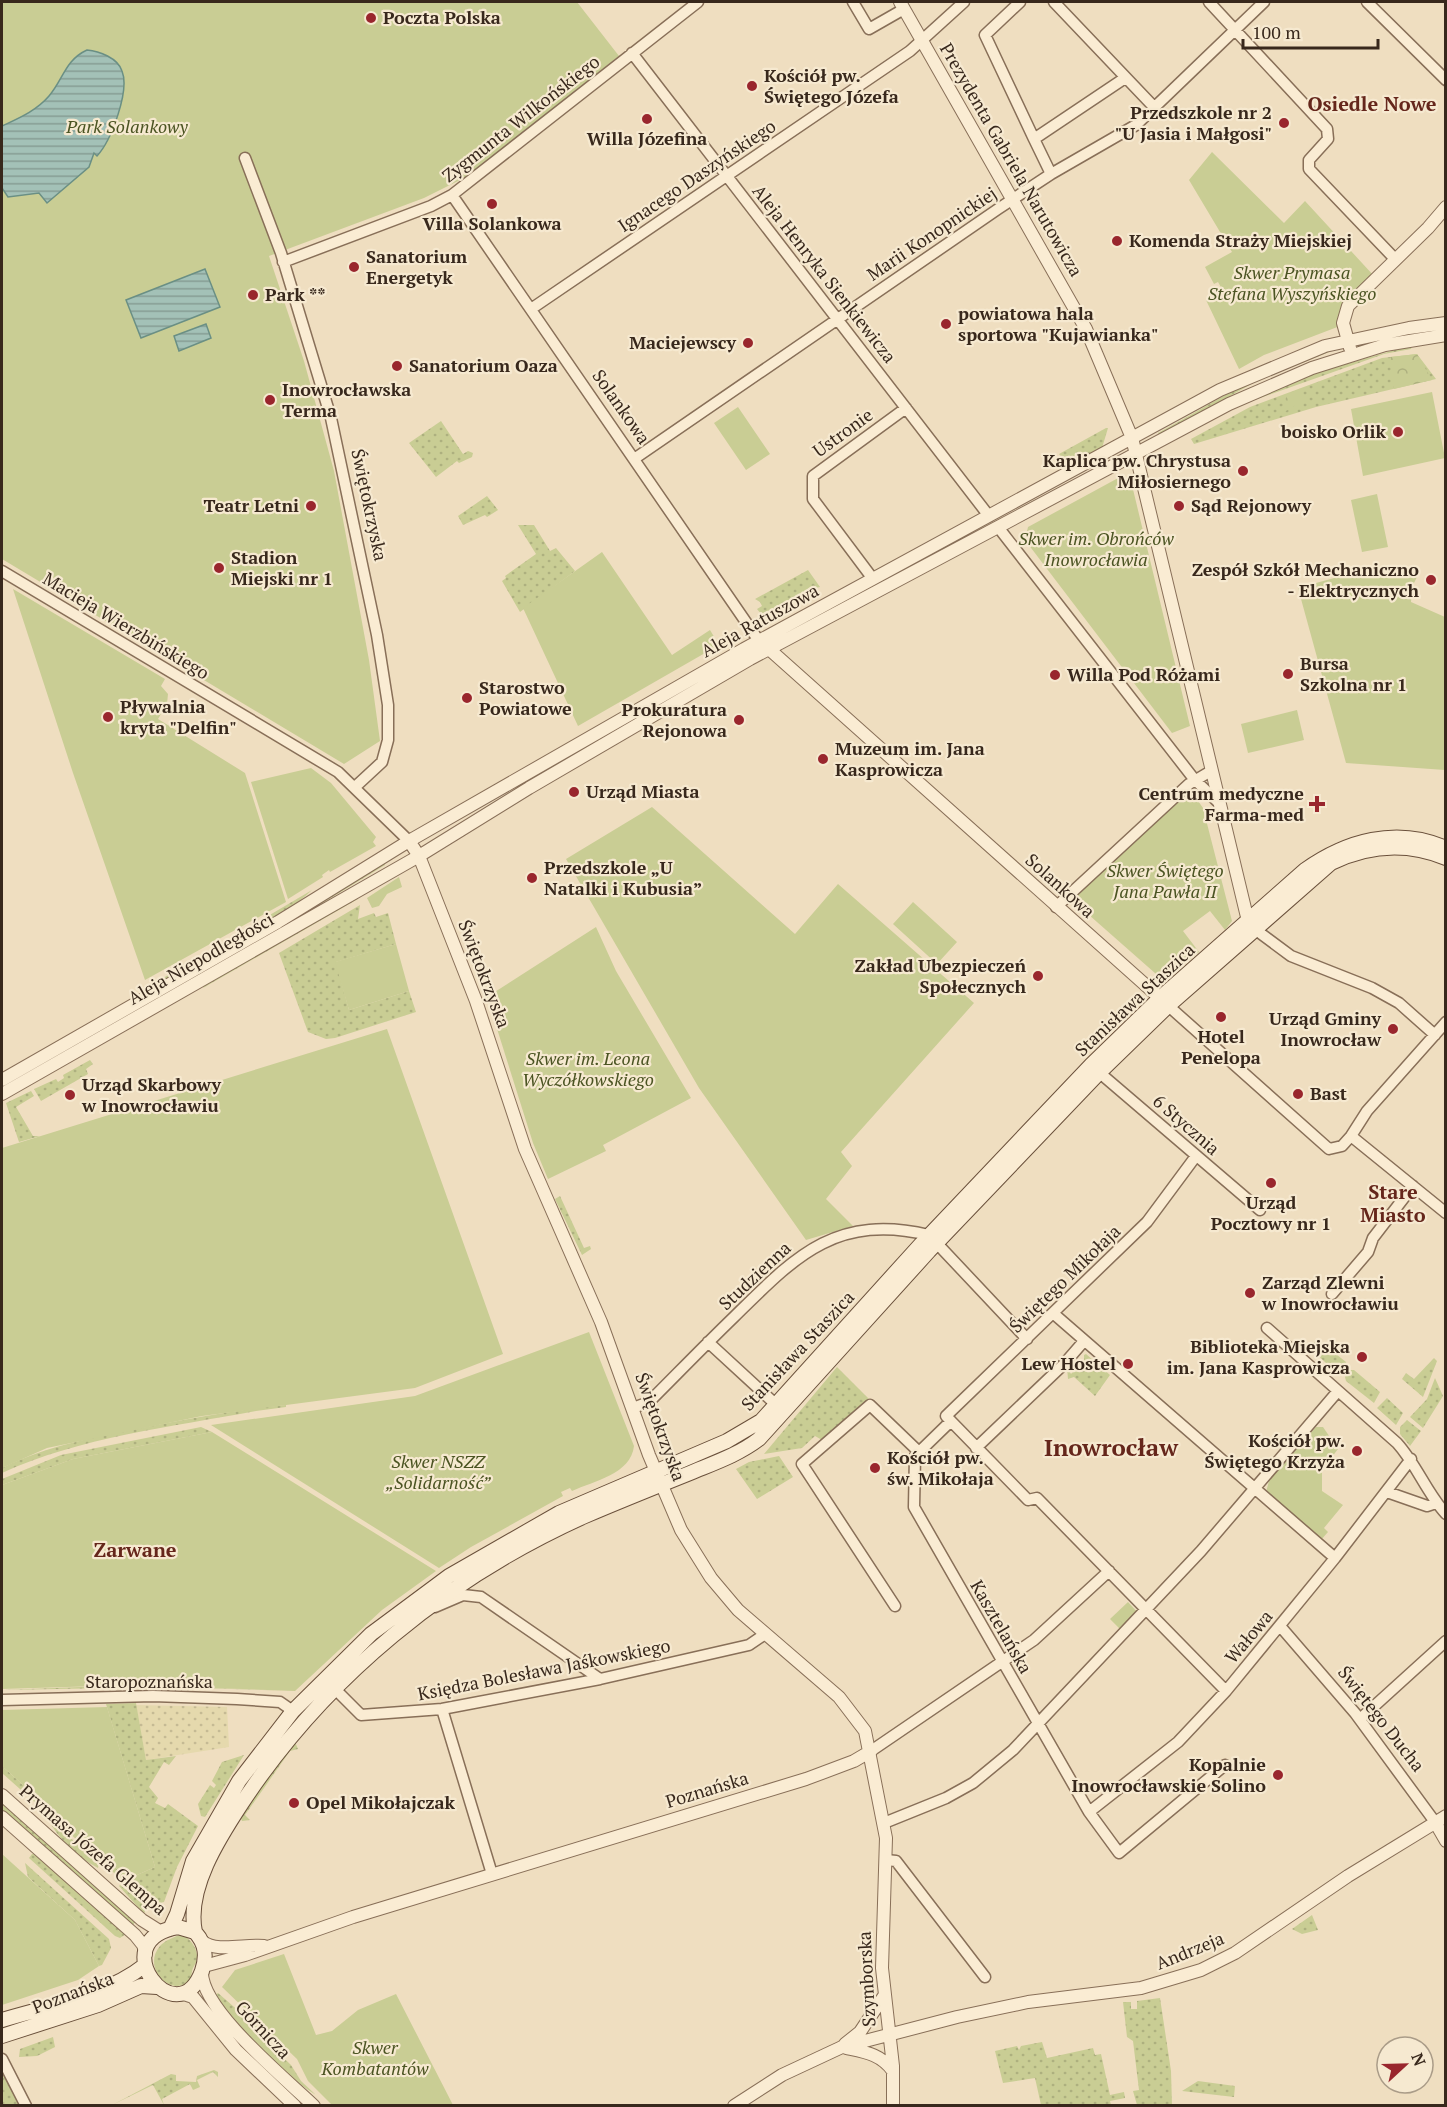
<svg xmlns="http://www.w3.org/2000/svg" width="1447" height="2107" font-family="'PT Serif',serif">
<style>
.farmland{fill:url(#farmland-dots)}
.grass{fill:url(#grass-dots)}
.forest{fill:url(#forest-crowns)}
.green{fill:#c9cd94}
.water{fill:url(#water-rules);stroke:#6a8f84;stroke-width:1.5}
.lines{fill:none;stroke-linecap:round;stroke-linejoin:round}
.minor-casing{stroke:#886f58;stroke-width:13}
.tertiary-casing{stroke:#886f58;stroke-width:14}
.secondary-casing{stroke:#6a503b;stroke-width:16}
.minor{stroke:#faecd3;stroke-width:10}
.tertiary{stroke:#faecd3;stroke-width:12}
.secondary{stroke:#faecd3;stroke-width:14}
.poi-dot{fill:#99262d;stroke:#f6e9d0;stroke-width:2}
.labels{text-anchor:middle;stroke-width:4.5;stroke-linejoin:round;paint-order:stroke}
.poi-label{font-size:18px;font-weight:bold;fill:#38281c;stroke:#f6e9d0;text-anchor:start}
.street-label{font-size:18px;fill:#38281c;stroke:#f6e9d0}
.park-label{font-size:18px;font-style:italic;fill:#4b5422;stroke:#f6e9d0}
.neighbourhood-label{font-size:20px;font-weight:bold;fill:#65261b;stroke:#f6e9d0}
.district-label{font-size:24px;font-weight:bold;fill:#65261b;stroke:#f6e9d0}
</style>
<defs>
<pattern id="farmland-dots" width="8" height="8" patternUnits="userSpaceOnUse" patternTransform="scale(1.5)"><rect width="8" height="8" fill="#e5d9ad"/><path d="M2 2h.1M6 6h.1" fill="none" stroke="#c5ba94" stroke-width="1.8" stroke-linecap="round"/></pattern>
<pattern id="grass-dots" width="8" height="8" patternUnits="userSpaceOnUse" patternTransform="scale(1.5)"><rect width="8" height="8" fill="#c9cd94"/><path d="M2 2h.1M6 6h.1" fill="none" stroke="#adb07f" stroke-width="1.8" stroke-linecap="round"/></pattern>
<pattern id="forest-crowns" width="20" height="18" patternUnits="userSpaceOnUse" patternTransform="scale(1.5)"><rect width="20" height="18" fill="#c9cd94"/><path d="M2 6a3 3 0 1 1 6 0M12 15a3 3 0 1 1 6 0" fill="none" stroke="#adb07f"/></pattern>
<pattern id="water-rules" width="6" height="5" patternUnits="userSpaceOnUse" patternTransform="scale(1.5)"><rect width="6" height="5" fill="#a3c1b7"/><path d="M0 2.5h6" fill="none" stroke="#869d94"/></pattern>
</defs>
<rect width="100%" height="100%" fill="#efdec0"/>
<path class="farmland" d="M136,1705L227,1707L229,1747L146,1760Z"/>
<path class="grass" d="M1412,345L1411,349L1384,354L1246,403L1312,374Z
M1339,348L1255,382L1159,436L1158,433C1212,404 1279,359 1339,348Z
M1417,354L1436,379L1316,407L1194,444L1191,439L1250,407L1382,358Z
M441,421L463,454L468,451L473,453L472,457L459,463L457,461L436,477L409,443Z
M1106,428H1108L1102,448L1075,462L1064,461L1059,454Z
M487,496L498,510L487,517L485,515L463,525L458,516Z
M518,525H534L550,551L556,548L575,571L520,612L502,581L506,578L505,576L536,554Z
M808,570L820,587L811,589L769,616L765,612L761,614L757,609L762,606L760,602L755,599Z
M384,862L385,865L275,932L8,1084L7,1082Z
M312,890C270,929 203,959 154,987H148Z
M354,898L358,899L203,988L205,985Z
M360,905L358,919L374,913L376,917L388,913L396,944L336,962L349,1010L409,991L416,1012L335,1038L326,1039L308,1032L279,953Z
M90,1060L93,1064L86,1069L88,1074L41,1101L34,1089L56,1079L58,1082L64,1078L63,1075Z
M31,1091L34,1096L16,1107L33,1136H40L19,1142L6,1103Z
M560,1196L584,1248L590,1246L591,1249L582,1255L555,1199Z
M1317,1339L1346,1362L1347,1367L1338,1374L1312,1350L1311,1346Z
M1086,1354L1110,1375L1095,1396L1074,1377L1068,1379L1067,1367L1071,1374L1084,1360V1355Z
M1434,1358L1437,1361L1423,1397L1402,1379L1406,1373L1414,1379Z
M837,1367L869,1399L822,1440L815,1436L802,1448L764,1454Z
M1351,1370H1354L1380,1392L1374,1403L1346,1381L1345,1377Z
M1435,1378L1443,1396L1423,1428L1410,1417L1427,1399Z
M1387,1398L1403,1413L1396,1425L1377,1408Z
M286,1405V1407L256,1411C171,1427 80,1437 2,1473V1468C49,1445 95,1437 146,1427C193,1418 239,1409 286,1405Z
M1407,1420L1421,1431L1410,1446L1400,1434V1427Z
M201,1427L212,1432L73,1459L2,1485V1479L61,1455Z
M779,1456L793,1477L757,1499L736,1469L749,1462Z
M131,1685L295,1691L166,1687L2,1690Z
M136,1703L146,1760L176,1756L169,1765L164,1762L149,1787L158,1798L155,1803L165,1808L168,1804L198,1826L177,1867L164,1902L150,1905L2,1773V1766L128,1879L155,1867L106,1704Z
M295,1742L298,1749L290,1751L245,1815L250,1820L242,1821L240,1816Z
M244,1755L205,1817L201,1816L198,1804L210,1785L214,1788L216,1785L212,1781L222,1762Z
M2,1801L136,1921L132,1926L2,1810Z
M47,1818L99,1862L98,1868C75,1856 60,1840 47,1818Z
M32,1854H36L126,1934L120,1938L115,1936L29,1858Z
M25,1863L109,1939L111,1948L102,1965L99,1966L75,1920L28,1877Z
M120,1885L147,1906L144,1914L119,1886Z
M1312,1915L1318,1930L1302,1934L1292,1929Z
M180,1934C189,1937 196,1946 197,1955C198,1960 195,1964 193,1968C191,1973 192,1978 189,1981C172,1998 141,1968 160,1946C165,1940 174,1938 180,1934Z
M218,1993L263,2032L267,2042L291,2065L301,2081L316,2095C276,2070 242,2032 215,1995Z
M1160,1998L1171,2071L1172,2105H1137L1133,2091L1139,2090L1133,2041L1127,2037L1123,2002H1131V2009H1137V2001Z
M53,2037L55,2047L37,2056L19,2057L20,2049Z
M1042,2042L1047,2058L1093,2048L1095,2055L1101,2054L1110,2095L1124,2092L1125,2098L1110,2101L1111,2105H1041L1035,2078L1003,2083L995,2051L1017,2046L1019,2050L1021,2046Z
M214,2070L218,2072V2077L213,2072L197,2080L200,2087L193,2090L190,2084L162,2099L164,2105L153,2085L112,2105L171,2074L176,2075V2081L196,2082L197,2076Z
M2,2071L19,2105H2Z
M1198,2081L1235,2086L1234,2097L1182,2091Z"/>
<path class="forest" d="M1417,354L1432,380L1394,389L1390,357Z
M1300,389L1305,400L1284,412L1287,394Z"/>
<path class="green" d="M2,2H577L619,56L468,176L424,198L269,256L304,361L334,471L369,660L380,741L344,764L2,559Z
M1212,152L1284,223L1305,201L1374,276L1340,326L1264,355L1239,369L1206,300L1222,289L1218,282L1214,284L1205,267L1232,252L1189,180Z
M1432,392L1445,458L1363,476L1351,409Z
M738,407L770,454L746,470L714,423Z
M1120,477L1131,481L1190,726L1172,733L1025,540L1028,527Z
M1377,494L1388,547L1362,552L1351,500Z
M602,552L672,655L710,630L719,645L578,726L523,608Z
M1401,565L1419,573L1412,587L1411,602L1445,617V770L1346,763L1298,588L1374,567Z
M13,589L165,679L161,686L168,694L167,704L158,719L245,773L286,902L145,980L73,773Z
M1297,710L1304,740L1248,753L1241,724Z
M311,768L331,783L376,837L373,842L376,846L330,872L329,870L322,875L323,877L288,899L251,782Z
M1189,788L1203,808L1232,921L1225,930L1210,911L1183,931L1199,952L1164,981L1072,900Z
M652,807L795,934L838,884L974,1003L841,1152L852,1166L826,1199L853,1226L806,1240L699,1088L566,859Z
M399,877L402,887L387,894L379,906L372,908L367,898Z
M913,902L957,942L937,964L893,924Z
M596,927L616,971L691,1098L603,1145L606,1151L548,1179L533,1143L487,997Z
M396,944L409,991L349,1010L335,962Z
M387,1029L503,1354L415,1388L202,1416L47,1448L2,1468V1148Z
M589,1332L634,1446C631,1474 594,1481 572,1491L570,1488L561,1492L563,1496L471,1547L439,1568L211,1425L415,1396Z
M1316,1427H1323L1338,1449L1322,1470V1491L1343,1505L1324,1528L1328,1532L1321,1540L1266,1492L1269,1481Z
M212,1432L436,1571L382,1610L295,1691L131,1685L2,1689V1485L73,1459Z
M1128,1602L1139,1614L1122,1631L1110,1619Z
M107,1707L155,1867L128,1879L2,1766V1710Z
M2,1854L75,1920L99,1966L78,1980L2,2005Z
M284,1954L316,2035L332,2031L358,2010L396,1994L453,2105L333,2106L308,2081L297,2059L222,1987L235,1970Z"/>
<path class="water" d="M87,50C99,51 118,58 122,71C130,91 111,141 97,156L94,153L89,167L47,203L39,193L8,197L2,188V126C19,118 36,111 49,96C63,80 65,60 87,50Z
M205,269L220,307L141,338L126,300Z
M206,324L211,338L179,351L174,336Z"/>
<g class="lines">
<g class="minor-casing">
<path id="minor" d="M853,2L869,29L904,9
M1020,2L985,35L1034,139
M1054,2L1153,106
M1209,2L1327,129L1328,139L1309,160V169L1395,259
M1367,2L1446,80
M632,53L989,516
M245,158L281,253L331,418L377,635L388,705V740L382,762L355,787
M1051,174L1034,139L1125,78
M452,195L759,641
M283,262L431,206L452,195L698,2
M531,309L910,51L964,2
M634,459L998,209L1051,174L1136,125L1264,2
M998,527L1194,779L1219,803
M2,571L338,772L409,841
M873,579L813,499V476L906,408
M1056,907L1189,784L1211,771
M1256,930L1291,956L1372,988L1399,1003L1435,1035
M1164,1002L1329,1149L1342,1146L1351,1136L1367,1111L1446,1022
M1094,1068L1260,1210
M1351,1136L1446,1213
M1196,1156L1147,1222L946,1416L1028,1500L1037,1498L1226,1691
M1332,1294L1368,1252L1373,1238L1413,1186
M1054,1314L1335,1558
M1267,1328L1397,1443C1417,1465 1426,1492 1446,1514
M708,1342L771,1400
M633,1408L649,1402C677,1374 705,1345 734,1317C795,1257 835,1213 929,1235L1027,1339
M951,1421L915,1456L914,1507L1089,1812L1119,1853L1225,1765
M976,1448L1064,1364L1084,1341
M1387,1492L1427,1506L1436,1503
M895,1606L802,1464L870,1405L919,1452
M435,1607L463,1595L481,1597L600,1679
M1280,1626L1355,1713L1435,1822
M334,1688L361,1715L442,1709L600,1679L749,1645L765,1634
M2,1700L153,1696L237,1699L280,1702L293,1711
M442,1709L492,1874
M1360,1719L1446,1641
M871,1751L1034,1640L1109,1571
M1089,1812L1178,1742L1226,1691L1335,1558L1411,1459
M884,1823L946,1798L973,1783L1013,1750L1201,1551L1338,1391
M886,1860L896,1861L985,1977
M2,2059L26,2106"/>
</g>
<g class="tertiary-casing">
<path id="tertiary" d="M900,2L1086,329L1132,438L1248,921L1251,926
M1350,348L1343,323L1348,306L1428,228L1446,207
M769,649L1160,998
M409,841L419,856L476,1001L525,1149L601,1322L649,1455L681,1530L711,1578L738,1610L839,1697L865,1731L886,1838L882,1968L893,2066V2106
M2,1080L278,922L409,841L744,649L1220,390L1325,346L1409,328L1446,323
M2,1094L419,856L529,788L750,659L1229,404L1312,368L1385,345L1446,335
M2,1795L142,1920L161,1932
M2,1817L135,1935L143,1945L146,1954
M1435,1822L1446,1841
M202,1941C216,1953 245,1944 264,1946
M204,1966L245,1955L353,1917L806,1779L854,1761L871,1751
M202,1971C200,2009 286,2079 314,2106
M184,1994L193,1997L236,2050L295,2106
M845,2044L860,2032L884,1996
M846,2048C865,2052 881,2054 893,2071
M734,2106L782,2075L842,2047L957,2017L1028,2002L1141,1988L1201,1970L1235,1953L1348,1876L1446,1816"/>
</g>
<g class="secondary-casing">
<path id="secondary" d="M178,1927L195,1932C206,1944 207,1956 202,1971C177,2038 101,1940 178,1927Z
M170,1929L177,1914L193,1861L239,1781L293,1711L371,1634L449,1576L559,1513L727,1441L761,1421L921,1244L1091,1065L1160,998L1305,870C1346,841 1396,826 1446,848
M195,1932C186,1889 219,1838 242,1803C325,1677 447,1578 585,1516C620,1501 655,1487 690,1473C714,1463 738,1455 759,1439L929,1251L1100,1072L1168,1006L1331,863C1368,845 1407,842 1446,858
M2,2020C48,2006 106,1996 145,1965
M2,2036L98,2005L141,1986L157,1987"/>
</g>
<use href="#minor" class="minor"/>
<use href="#tertiary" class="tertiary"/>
<use href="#secondary" class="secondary"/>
</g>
<g class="poi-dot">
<circle cx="371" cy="18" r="6"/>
<circle cx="752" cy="86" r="6"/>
<circle cx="647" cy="119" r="6"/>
<circle cx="1284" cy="123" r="6"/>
<circle cx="492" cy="204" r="6"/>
<circle cx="1117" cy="241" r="6"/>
<circle cx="354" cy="267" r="6"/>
<circle cx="253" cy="295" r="6"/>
<circle cx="946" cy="324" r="6"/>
<circle cx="748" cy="343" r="6"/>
<circle cx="397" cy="366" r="6"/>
<circle cx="270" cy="400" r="6"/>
<circle cx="1398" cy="432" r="6"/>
<circle cx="1243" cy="471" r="6"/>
<circle cx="311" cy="506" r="6"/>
<circle cx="1179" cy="506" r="6"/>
<circle cx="219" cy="568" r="6"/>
<circle cx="1431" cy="580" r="6"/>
<circle cx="1288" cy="674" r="6"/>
<circle cx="1055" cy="675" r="6"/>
<circle cx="467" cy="698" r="6"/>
<circle cx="108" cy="717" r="6"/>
<circle cx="739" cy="720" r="6"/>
<circle cx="823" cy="759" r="6"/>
<circle cx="574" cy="792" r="6"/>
<path d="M1314 795h6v6h6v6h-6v6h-6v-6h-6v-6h6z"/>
<circle cx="532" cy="878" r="6"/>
<circle cx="1038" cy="976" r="6"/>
<circle cx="1221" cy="1017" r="6"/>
<circle cx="1393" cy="1029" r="6"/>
<circle cx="1298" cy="1094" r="6"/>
<circle cx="70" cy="1095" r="6"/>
<circle cx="1271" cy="1183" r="6"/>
<circle cx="1250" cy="1293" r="6"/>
<circle cx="1362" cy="1357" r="6"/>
<circle cx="1128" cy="1364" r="6"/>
<circle cx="1357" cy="1451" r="6"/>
<circle cx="875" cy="1468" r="6"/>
<circle cx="1278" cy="1775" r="6"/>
<circle cx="294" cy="1803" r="6"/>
</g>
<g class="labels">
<g class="poi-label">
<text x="383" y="24">Poczta Polska</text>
<text x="764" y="82">Kościół pw.<tspan x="764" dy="21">Świętego Józefa</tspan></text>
<text x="1272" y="119" text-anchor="end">Przedszkole nr 2<tspan x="1272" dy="21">"U Jasia i Małgosi"</tspan></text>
<text x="647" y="145" text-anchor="middle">Willa Józefina</text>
<text x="492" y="230" text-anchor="middle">Villa Solankowa</text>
<text x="1129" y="247">Komenda Straży Miejskiej</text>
<text x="366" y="263">Sanatorium<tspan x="366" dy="21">Energetyk</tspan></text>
<text x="265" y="301">Park **</text>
<text x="958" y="320">powiatowa hala<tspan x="958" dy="21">sportowa "Kujawianka"</tspan></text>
<text x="736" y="349" text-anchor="end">Maciejewscy</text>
<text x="409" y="372">Sanatorium Oaza</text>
<text x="282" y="396">Inowrocławska<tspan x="282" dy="21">Terma</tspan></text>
<text x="1386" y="438" text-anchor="end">boisko Orlik</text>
<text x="1231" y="467" text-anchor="end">Kaplica pw. Chrystusa<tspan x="1231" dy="21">Miłosiernego</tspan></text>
<text x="299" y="512" text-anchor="end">Teatr Letni</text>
<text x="1191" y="512">Sąd Rejonowy</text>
<text x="231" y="564">Stadion<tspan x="231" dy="21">Miejski nr 1</tspan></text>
<text x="1419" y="576" text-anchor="end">Zespół Szkół Mechaniczno<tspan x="1419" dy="21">- Elektrycznych</tspan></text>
<text x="1300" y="670">Bursa<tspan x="1300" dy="21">Szkolna nr 1</tspan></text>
<text x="1067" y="681">Willa Pod Różami</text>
<text x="479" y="694">Starostwo<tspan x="479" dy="21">Powiatowe</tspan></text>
<text x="120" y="713">Pływalnia<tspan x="120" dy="21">kryta "Delfin"</tspan></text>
<text x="727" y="716" text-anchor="end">Prokuratura<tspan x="727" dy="21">Rejonowa</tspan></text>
<text x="835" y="755">Muzeum im. Jana<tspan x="835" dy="21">Kasprowicza</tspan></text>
<text x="586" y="798">Urząd Miasta</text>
<text x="1304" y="800" text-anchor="end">Centrum medyczne<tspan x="1304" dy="21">Farma-med</tspan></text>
<text x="544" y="874">Przedszkole „U<tspan x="544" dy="21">Natalki i Kubusia”</tspan></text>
<text x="1026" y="972" text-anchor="end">Zakład Ubezpieczeń<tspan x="1026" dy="21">Społecznych</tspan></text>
<text x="1381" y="1025" text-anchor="end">Urząd Gminy<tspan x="1381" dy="21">Inowrocław</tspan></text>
<text x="1221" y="1043" text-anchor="middle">Hotel<tspan x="1221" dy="21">Penelopa</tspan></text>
<text x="82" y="1091">Urząd Skarbowy<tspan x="82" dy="21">w Inowrocławiu</tspan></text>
<text x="1310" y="1100">Bast</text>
<text x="1271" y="1209" text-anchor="middle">Urząd<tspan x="1271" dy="21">Pocztowy nr 1</tspan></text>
<text x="1262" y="1289">Zarząd Zlewni<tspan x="1262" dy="21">w Inowrocławiu</tspan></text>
<text x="1350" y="1353" text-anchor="end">Biblioteka Miejska<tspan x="1350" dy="21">im. Jana Kasprowicza</tspan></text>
<text x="1116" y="1370" text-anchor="end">Lew Hostel</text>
<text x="1345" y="1447" text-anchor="end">Kościół pw.<tspan x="1345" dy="21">Świętego Krzyża</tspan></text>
<text x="887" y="1464">Kościół pw.<tspan x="887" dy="21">św. Mikołaja</tspan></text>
<text x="1266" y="1771" text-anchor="end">Kopalnie<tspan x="1266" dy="21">Inowrocławskie Solino</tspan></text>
<text x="306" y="1809">Opel Mikołajczak</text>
</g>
<g class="street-label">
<text transform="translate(521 119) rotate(-38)" y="6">Zygmunta Wilkońskiego</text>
<text transform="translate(1011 160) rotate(60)" y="6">Prezydenta Gabriela Narutowicza</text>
<text transform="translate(697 176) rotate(-34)" y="6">Ignacego Daszyńskiego</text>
<text transform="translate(932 234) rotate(-34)" y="6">Marii Konopnickiej</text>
<text transform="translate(824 274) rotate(52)" y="6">Aleja Henryka Sienkiewicza</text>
<text transform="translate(621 407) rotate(55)" y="6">Solankowa</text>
<text transform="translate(843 433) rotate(-36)" y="6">Ustronie</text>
<text transform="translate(369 505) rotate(78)" y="6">Świętokrzyska</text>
<text transform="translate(760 621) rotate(-29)" y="6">Aleja Ratuszowa</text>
<text transform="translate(126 626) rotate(31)" y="6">Macieja Wierzbińskiego</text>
<text transform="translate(1060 886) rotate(42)" y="6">Solankowa</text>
<text transform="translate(201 959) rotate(-30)" y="6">Aleja Niepodległości</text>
<text transform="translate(484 974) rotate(69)" y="6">Świętokrzyska</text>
<text transform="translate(1135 1000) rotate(-43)" y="6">Stanisława Staszica</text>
<text transform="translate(1186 1125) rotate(41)" y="6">6 Stycznia</text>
<text transform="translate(755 1276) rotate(-43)" y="6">Studzienna</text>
<text transform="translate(1065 1279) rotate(-44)" y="6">Świętego Mikołaja</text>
<text transform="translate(798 1351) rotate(-47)" y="6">Stanisława Staszica</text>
<text transform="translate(660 1427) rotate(70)" y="6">Świętokrzyska</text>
<text transform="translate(1001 1627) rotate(60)" y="6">Kasztelańska</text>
<text transform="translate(1249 1637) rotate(-50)" y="6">Wałowa</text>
<text transform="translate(544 1670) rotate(-11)" y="6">Księdza Bolesława Jaśkowskiego</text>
<text x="149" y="1688">Staropoznańska</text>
<text transform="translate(1381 1719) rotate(52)" y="6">Świętego Ducha</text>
<text transform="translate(707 1790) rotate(-17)" y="6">Poznańska</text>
<text transform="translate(93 1850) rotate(41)" y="6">Prymasa Józefa Glempa</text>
<text transform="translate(1190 1951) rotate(-22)" y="6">Andrzeja</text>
<text transform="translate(867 1979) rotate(-93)" y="6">Szymborska</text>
<text transform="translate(73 1993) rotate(-21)" y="6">Poznańska</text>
<text transform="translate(263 2030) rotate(47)" y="6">Górnicza</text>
</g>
<g class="park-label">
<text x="127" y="133">Park Solankowy</text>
<text x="1292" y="279">Skwer Prymasa<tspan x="1292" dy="21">Stefana Wyszyńskiego</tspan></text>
<text x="1096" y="545">Skwer im. Obrońców<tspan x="1096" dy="21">Inowrocławia</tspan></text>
<text x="1165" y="877">Skwer Świętego<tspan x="1165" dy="21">Jana Pawła II</tspan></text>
<text x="588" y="1065">Skwer im. Leona<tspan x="588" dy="21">Wyczółkowskiego</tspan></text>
<text x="438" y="1468">Skwer NSZZ<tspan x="438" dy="21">„Solidarność”</tspan></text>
<text x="375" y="2054">Skwer<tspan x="375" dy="21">Kombatantów</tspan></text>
</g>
<g class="neighbourhood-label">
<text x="1372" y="111">Osiedle Nowe</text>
<text x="1393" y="1199">Stare<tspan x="1393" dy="23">Miasto</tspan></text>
<text x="135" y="1557">Zarwane</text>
</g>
<g class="district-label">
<text x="1111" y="1456">Inowrocław</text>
</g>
</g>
<rect width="1447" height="2107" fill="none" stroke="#38281c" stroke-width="6"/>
<g transform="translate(1405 2065) rotate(68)"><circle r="28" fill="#f6e9d0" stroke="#aa9c88" stroke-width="1.5"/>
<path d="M0-4.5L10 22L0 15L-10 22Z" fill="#99262d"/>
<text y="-9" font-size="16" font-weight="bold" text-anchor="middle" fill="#38281c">N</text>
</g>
<path d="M1243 39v9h135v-9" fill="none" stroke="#38281c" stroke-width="3"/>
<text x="1252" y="39" font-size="18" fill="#38281c" stroke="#f6e9d0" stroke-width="4.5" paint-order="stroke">100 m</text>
</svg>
